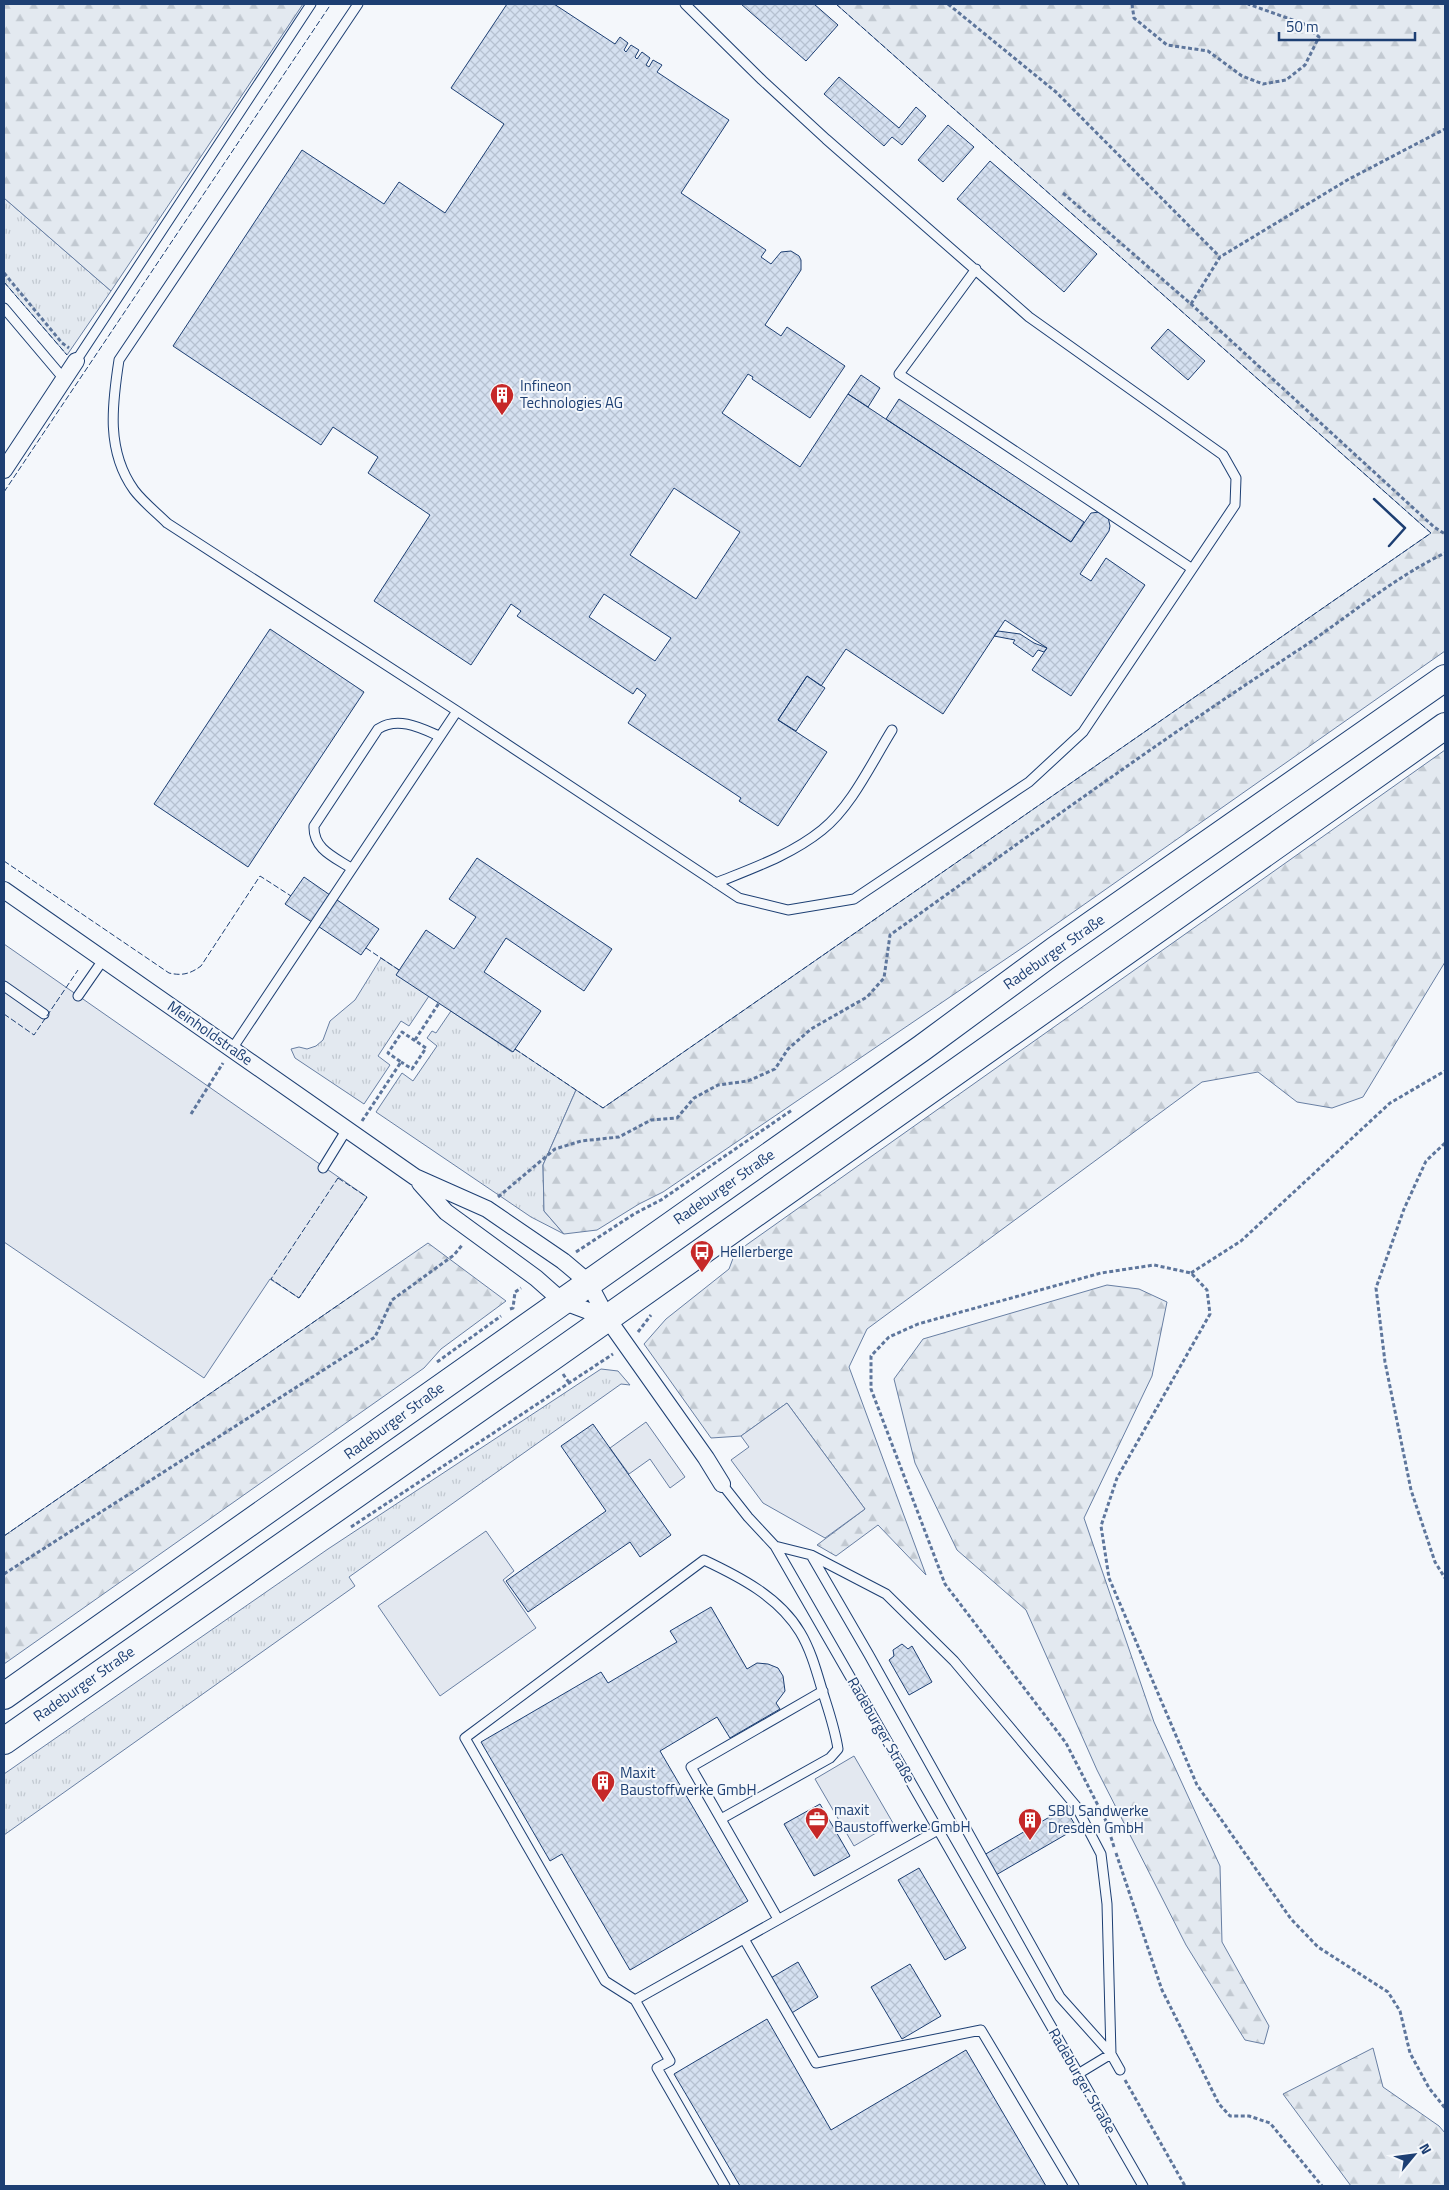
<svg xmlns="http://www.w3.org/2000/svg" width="1449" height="2190" font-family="'Titillium Web',sans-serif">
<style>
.grass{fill:url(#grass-tufts);stroke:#687fa3}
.forest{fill:url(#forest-firs);stroke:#687fa3}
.parking{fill:#e3e8f0;stroke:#687fa3}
.building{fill:url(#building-cross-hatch);stroke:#1d3f73;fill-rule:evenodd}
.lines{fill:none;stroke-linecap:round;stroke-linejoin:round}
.lane-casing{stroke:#1d3f73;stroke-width:11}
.street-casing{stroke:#1d3f73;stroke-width:18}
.primary-casing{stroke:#1d3f73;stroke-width:28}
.path{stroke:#5e769c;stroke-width:3;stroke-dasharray:4 2.5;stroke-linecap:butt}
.lane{stroke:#f4f7fb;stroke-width:9}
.street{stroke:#f4f7fb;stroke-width:16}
.primary{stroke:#f4f7fb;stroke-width:26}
.fence{stroke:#1d3f73;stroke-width:1;stroke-dasharray:6 2.5;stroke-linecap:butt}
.wall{stroke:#1d3f73;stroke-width:2.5}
.labels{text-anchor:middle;stroke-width:4;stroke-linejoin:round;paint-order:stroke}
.poi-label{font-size:15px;fill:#1d3f73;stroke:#f4f7fb;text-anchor:start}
.street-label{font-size:15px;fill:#1d3f73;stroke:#f4f7fb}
</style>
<defs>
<pattern id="grass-tufts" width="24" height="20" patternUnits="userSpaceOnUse" patternTransform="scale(1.25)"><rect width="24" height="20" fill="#e3e9f0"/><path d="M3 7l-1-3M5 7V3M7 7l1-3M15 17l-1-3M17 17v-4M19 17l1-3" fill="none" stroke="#c2c9d1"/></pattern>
<pattern id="forest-firs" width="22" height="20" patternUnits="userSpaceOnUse" patternTransform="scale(1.25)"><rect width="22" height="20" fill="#e3e9f0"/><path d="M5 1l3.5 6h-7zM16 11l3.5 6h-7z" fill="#c2c9d1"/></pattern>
<pattern id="building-cross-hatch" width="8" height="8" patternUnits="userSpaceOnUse" patternTransform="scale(1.25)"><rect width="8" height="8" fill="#d5e0f0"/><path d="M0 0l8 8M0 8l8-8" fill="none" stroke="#b6c1d1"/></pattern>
</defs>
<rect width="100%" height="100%" fill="#f4f7fb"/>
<path class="grass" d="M4,198L111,291L67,355L4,282Z
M381,958L399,970L429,996L409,1026L401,1021L378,1056L390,1065L364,1104L295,1058L291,1049L299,1047L307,1049L316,1046L323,1040L330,1021L355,1000Z
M451,1011L512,1052L515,1049L576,1090L543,1165L544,1211L564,1234L531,1217L376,1112L402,1073L413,1081L437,1046L427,1038L432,1031L436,1033Z
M601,1369L618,1371L630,1385L621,1384L349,1577L355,1586L4,1835V1774L328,1549Z"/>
<path class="forest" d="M4,4H303L111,291L4,198Z
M836,4H1445V651L1025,946L663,1192L639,1204L597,1230L564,1234L544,1211L543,1165L576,1090L603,1108L1431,533Z
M1445,750V962L1363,1097L1332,1108L1297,1102L1258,1072L1202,1082L867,1329L849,1367L926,1575L878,1525L836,1556L817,1545L865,1509L787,1403L741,1436L711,1438L644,1344L666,1319L729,1269L735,1253Z
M428,1243L506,1301L441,1349L424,1368L4,1664V1536Z
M1107,1285L1139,1289L1167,1302L1152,1376L1084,1518L1154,1722L1220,1866L1222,1942L1269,2026L1264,2044L1245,2040L1186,1945L1097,1770L1026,1610L957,1550L915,1463L894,1379L923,1339Z
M1373,2048L1383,2087L1439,2126L1445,2133V2186H1351L1283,2094Z"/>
<path class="parking" d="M4,944L367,1197L299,1298L270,1279L204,1378L4,1242Z
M787,1403L865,1509L825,1538L763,1503L731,1460L749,1447L741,1436Z
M646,1422L685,1477L670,1488L650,1459L629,1474L610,1448Z
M486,1531L514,1571L503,1580L536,1628L440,1696L378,1606Z
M854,1756L893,1823L854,1846L815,1779Z"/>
<path class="building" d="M507,4H554L615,44L620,37L628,43L624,50L626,52L631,45L639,50L635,57L637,59L642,52L650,58L646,65L649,67L653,60L662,65L657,72L729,120L681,193L766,250L761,257L771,264L781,252L791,251L799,256L801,260V270L765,325L781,336L787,327L845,366L810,418L752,379L753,377L748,374L722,413L800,467L848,394L1071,542L1091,513L1100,512L1108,517L1110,526L1109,531L1080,574L1091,581L1106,558L1145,585L1071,696L1032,670L1047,648L1005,620L943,714L846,649L821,686L807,676L778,720L827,752L778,826L739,801L741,798L628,723L646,695L637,688L633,694L517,616L521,611L511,604L471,665L374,601L430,515L368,473L378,457L333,427L321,445L173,346L302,150L384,204L399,182L445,213L504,124L451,88ZM674,488L740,532L696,599L630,555ZM604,594L671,638L655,661L589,617Z
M741,4H814L838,25L806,61Z
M839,77L899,128L916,107L926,116L902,145L892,137L884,146L824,94Z
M948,125L974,147L943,182L918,160Z
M990,161L1097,254L1064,292L957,199Z
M1168,329L1205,361L1188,380L1151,348Z
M861,375L880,388L868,407L848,394Z
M899,399L1084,522L1071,542L886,419Z
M270,629L364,692L248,867L154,804Z
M998,631L1020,634L1034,643L1047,648L1044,652L1038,650L1033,657L1013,643L1015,640L994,636Z
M807,676L825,688L796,731L778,720Z
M477,858L612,949L584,991L506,938L484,972L541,1011L513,1052L396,975L426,930L454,949L476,917L449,899Z
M304,877L379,929L361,955L285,904Z
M593,1424L671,1535L640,1557L630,1542L528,1612L506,1581L606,1511L561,1446Z
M711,1607L747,1669L757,1663L768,1664L778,1668L783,1676L785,1691L776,1703L780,1709L730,1738L717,1717L660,1751L748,1901L630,1970L562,1854L550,1861L481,1742L601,1672L608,1683L677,1642L670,1631Z
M902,1644L908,1649L912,1646L932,1682L909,1695L889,1660L894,1656L893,1650Z
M820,1804L850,1856L814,1876L784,1824Z
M1065,1808L1077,1828L996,1875L984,1855Z
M919,1868L966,1948L945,1960L898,1880Z
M798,1962L818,1997L790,2014L769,1979Z
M910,1964L941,2016L902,2039L871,1987Z
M767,2019L831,2130L966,2050L1046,2186H740L674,2074Z"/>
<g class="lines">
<g class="lane-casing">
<path id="lane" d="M358,4L119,360C112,405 106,451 134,490C143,502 156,512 167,523L457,711L739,898L788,910L854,899L1029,782L1083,732L1235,505L1236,478L1223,455L1029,317L826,139L762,80L685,4
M976,269L899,374L1191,568
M4,308L64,379
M76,361L311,4
M351,868C334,857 313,849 314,826L378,729C398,716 421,728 439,736
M716,883C753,868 791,855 822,830C852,806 872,762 892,730
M4,986L44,1014
M78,996L103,960
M232,1049L457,711
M323,1168L347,1129
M722,1484L748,1517L775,1546L1143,2186
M775,1546L811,1555L869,1655L1060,1997L1111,2054L1120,2070
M811,1555L886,1594L954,1661L1076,1806L1101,1854L1107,1904L1111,2054L1078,2074
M721,1819L830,1758L838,1749C835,1729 829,1712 823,1693C817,1673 811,1650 800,1632C779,1597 740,1577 704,1560L465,1738L605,1981L635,2000L938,1830
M778,1919L691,1767L823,1691
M744,1939L816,2063L981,2030L1074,2186
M635,2000L670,2061L657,2068L725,2186"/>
</g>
<g class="street-casing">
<path id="street" d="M4,470L76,361
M4,890L415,1177L487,1209L563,1261L588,1282L607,1318L706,1458L722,1484
M420,1183L446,1212L536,1278L562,1301L607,1318"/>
</g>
<g class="primary-casing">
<path id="primary" d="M4,1696L922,1048L1055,950L1445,678
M4,1741L551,1358L1445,726"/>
</g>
<path class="path" d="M948,4L1056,92L1220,257
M1132,4L1134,18L1167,45L1208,51L1242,76L1263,84L1286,80L1305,65L1319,37L1304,24L1248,4
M1063,193L1191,304L1434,527L1445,534
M4,273L62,343L69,348
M1191,304L1220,257L1349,179L1445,129
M415,1040L439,1003
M191,1114L223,1063
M362,1121L401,1062L388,1053L402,1032L426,1048L412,1069L401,1062
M1445,1143L1426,1161L1404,1209L1376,1288L1385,1362L1411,1490L1435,1562L1445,1578
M498,1197L555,1149L581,1141L619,1137L651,1120L677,1118L694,1098L718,1085L748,1081L775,1069L788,1049L811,1029L867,997L884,978L890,935C1026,838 1160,740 1300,649C1348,617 1393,578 1445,553
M576,1252L634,1214L661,1200L792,1110
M1191,1273L1241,1241L1390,1103L1445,1071
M510,1309L513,1308L515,1292L521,1288
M638,1332L651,1315
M437,1362L501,1316
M563,1374L570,1384
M351,1527L613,1354
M4,1574L375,1337L392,1300L454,1255L463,1244
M1114,1847L1106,1821L1066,1743L945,1584L871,1389V1356L889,1337L918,1324L1101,1273L1154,1265L1191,1273L1207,1290L1210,1314L1117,1478L1101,1526L1109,1578L1197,1785L1291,1919L1318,1947L1388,1992L1400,2011L1410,2053L1429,2088L1445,2108
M1116,1853L1162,1990L1219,2104L1230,2116H1249L1270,2123L1322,2186
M1125,2080L1185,2186"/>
<use href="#lane" class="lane"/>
<use href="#street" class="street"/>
<use href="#primary" class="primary"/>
<path class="fence" d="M4,282L67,355
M4,492L331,4
M4,861L169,973C182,976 190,974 201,966L260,876L291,896
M366,948L399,970
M4,1014L34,1035L78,970
M515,1049L603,1108L1431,533L836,4
M338,1178L367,1197L299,1298L271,1279Z
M4,1536L360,1290"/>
<path class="wall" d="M1374,499L1405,528L1389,546"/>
</g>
<defs>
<g id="building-pin" transform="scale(1.25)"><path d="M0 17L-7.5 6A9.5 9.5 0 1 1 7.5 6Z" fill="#c62828" stroke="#f4f7fb"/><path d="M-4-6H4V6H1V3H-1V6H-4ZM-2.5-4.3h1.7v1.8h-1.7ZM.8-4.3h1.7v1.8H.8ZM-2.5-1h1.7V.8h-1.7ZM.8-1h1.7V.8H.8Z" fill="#fff"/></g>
<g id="bus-pin" transform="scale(1.25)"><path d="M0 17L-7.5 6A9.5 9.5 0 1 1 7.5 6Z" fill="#c62828" stroke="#f4f7fb"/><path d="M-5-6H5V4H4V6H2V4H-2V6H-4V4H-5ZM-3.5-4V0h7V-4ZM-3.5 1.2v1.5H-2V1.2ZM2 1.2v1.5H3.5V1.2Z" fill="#fff"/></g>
<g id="office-pin" transform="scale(1.25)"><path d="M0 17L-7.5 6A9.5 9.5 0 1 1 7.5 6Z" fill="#c62828" stroke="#f4f7fb"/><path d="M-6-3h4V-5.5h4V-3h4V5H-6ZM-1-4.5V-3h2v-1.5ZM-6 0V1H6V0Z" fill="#fff"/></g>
</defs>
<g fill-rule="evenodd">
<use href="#building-pin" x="502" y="395"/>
<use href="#bus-pin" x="702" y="1252"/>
<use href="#building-pin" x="603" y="1782"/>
<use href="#office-pin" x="817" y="1819"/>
<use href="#building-pin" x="1030" y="1820"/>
</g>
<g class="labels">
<g class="poi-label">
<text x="520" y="391">Infineon<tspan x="520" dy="17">Technologies AG</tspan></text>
<text x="720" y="1257">Hellerberge</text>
<text x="620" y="1778">Maxit<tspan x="620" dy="17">Baustoffwerke GmbH</tspan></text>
<text x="834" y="1815">maxit<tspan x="834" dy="17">Baustoffwerke GmbH</tspan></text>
<text x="1048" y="1816">SBU Sandwerke<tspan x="1048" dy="17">Dresden GmbH</tspan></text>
</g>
<g class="street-label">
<text transform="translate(1054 952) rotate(-35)" y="5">Radeburger Straße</text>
<text transform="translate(210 1033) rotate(35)" y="5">Meinholdstraße</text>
<text transform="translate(724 1187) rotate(-35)" y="5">Radeburger Straße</text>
<text transform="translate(394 1421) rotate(-36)" y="5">Radeburger Straße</text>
<text transform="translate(84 1684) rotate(-35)" y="5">Radeburger Straße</text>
<text transform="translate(881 1730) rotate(60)" y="5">Radeburger Straße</text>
<text transform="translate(1082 2081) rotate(60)" y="5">Radeburger Straße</text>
</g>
</g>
<rect width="1449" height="2190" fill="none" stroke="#1d3f73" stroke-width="10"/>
<g transform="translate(1414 2155) rotate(61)" stroke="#f4f7fb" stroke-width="4" paint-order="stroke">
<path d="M0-4L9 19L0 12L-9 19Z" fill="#1d3f73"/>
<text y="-8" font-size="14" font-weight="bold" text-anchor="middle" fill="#1d3f73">N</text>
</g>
<path d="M1279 32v8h136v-8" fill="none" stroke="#1d3f73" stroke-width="2.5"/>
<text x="1286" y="32" font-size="15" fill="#1d3f73" stroke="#f4f7fb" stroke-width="4" paint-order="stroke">50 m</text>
</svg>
